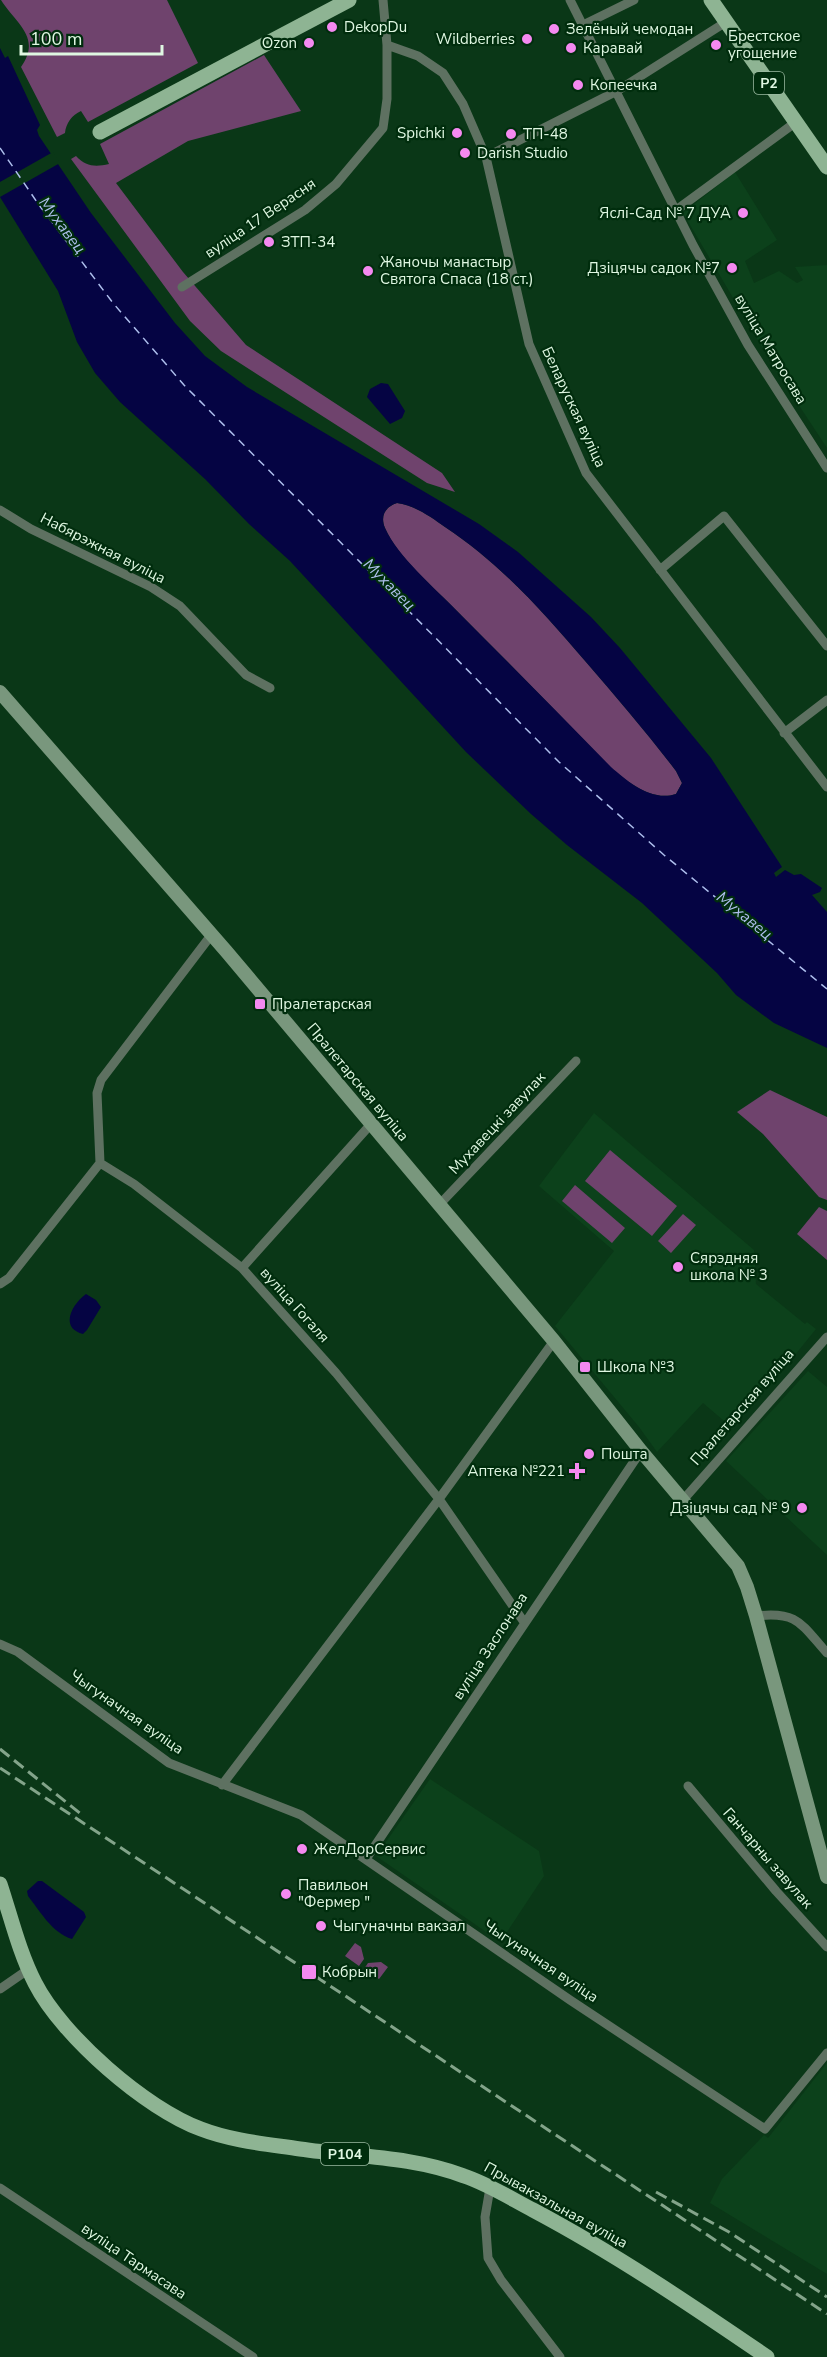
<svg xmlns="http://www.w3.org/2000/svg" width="827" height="2357" font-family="'Nunito Sans',sans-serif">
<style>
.built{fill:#0c411b}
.green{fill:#6f436d}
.water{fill:#050443;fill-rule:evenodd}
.pier{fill:#0a3717}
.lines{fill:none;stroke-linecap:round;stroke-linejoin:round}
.ferry{stroke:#aebfed;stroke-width:1.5;stroke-dasharray:8 6;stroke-linecap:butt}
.minor{stroke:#5e7161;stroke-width:9}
.secondary{stroke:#79977d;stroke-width:14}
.primary{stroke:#8eb493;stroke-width:15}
.rail{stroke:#83a48a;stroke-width:3;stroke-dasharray:12 6;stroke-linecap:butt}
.poi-dot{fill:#f489f0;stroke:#002d0d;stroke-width:2}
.labels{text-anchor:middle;stroke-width:4.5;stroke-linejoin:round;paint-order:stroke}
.shield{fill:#002d0d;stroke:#9cbaa2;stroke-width:1.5}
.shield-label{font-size:14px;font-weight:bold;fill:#dff7e2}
.poi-label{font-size:15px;fill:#dff7e2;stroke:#002d0d;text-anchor:start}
.street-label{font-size:15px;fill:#dff7e2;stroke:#002d0d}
.water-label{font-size:16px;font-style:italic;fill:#aebfed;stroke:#002d0d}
</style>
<rect width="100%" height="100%" fill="#0a3717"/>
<path class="built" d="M735,172L777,240L745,261L754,283L779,271L797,283L803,280L795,267L827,265V448L775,369L683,213Z
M594,1113L754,1250L756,1284L805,1324L807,1322L816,1329L795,1355L790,1352L730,1426L703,1403L657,1452L639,1427L555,1326L614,1251L539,1186Z
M808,1371L827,1387V1555L726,1461Z
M430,1779L539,1851L544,1876L507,1932L489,1934L376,1856Z
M827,2063V2274L710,2203L722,2179L764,2135L768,2138Z"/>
<path class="green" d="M1,0H167L198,63L88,122L81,111C72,115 66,123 65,133L57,137L21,67C42,37 16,24 1,0Z
M264,55L301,111L188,141L116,183L183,272L246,345L442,473L455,492L427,483L221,351L190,321L71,159L76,156C86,167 96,167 109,164L100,144Z
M397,503C414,505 431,517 445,527C501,564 543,612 586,662C617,698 648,734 676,771L682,783L676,794C652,802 628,782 611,768C560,715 509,663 457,611C434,587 398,558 385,528C380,516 385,507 397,503Z
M770,1090L827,1117V1200L819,1197L763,1134L737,1112Z
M610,1150L677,1206L652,1236L585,1181Z
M575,1185L625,1228L612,1243L562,1201Z
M819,1207L827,1211V1260L797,1234Z
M683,1214L696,1225L671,1253L658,1241Z
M355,1943L361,1947L364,1959L359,1966L345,1956Z
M381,1962L388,1967L379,1979L364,1969L368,1963Z"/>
<path class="water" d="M0,48L5,58L8,56L40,125L37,130L39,136L91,213L175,323L205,356L247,387L479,524L518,552L591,617L620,648L711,758L782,867L774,873L776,877L785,870L794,875L801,874L822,888L820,892L812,895L827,912V1048L774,1023L736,995L717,973L642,903L567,845L531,814L466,752L290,561L249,524L205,479L120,402L95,373L77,342L58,291L0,197ZM397,503C414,505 431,517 445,527C501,564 543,612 586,662C617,698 648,734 676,771L682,783L676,794C652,802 628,782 611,767C560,715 509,663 457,611C435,588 398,557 385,528C380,516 385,507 397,503Z
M381,383L388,384L405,411L402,418L390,424L367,397L370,389Z
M86,1294L96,1300L101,1307L87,1330L83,1334C59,1328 72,1304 86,1294Z
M38,1881H42L84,1912L86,1917L72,1939C52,1933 40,1911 28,1896L27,1891Z"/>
<path class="pier" d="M53,152L60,163L0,197V182Z"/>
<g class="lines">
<path class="ferry" d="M0,148L39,205L113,303L184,385L559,762L664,855L827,989"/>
<path class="minor" d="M570,0L693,245L748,345L827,468
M583,25L634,0
M387,45L418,56L443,73L463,104L486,157L529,344L586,473L827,787
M486,157L617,91L726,22
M675,211L796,122
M182,287L305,210L336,184L383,128L387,99V45L383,0
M0,510L31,529L151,587L180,606L246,675L270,688
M660,570L724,516L827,646
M784,733L827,700
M100,1163L134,1184L242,1268L336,1373L439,1499L524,1622
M439,1205L576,1061
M242,1268L371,1124
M0,1284L9,1278L100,1163L97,1093L101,1080L212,934
M683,1500L827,1337
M756,1616C798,1611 801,1624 827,1653
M0,1644L18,1652L169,1763L301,1815L570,2000L765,2129L827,2053
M222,1785L439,1499L554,1341
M688,1786L776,1891L827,1947
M366,1859L641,1451
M0,1989L29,1969
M0,2188L253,2357
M490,2188L485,2217L488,2258L501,2280L560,2357"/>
<path class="secondary" d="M0,692L226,951L554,1341L641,1451L738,1566L747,1587L756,1616L827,1877"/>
<path class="primary" d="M711,0L827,167
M100,132L349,0
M0,1884C11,1917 19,1952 35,1983C62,2036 146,2109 201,2129C232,2141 267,2144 300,2149C355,2157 411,2156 464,2176C488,2184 510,2198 533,2210C614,2253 691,2305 767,2357"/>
<path class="rail" d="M0,1749L81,1814
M0,1768L827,2314
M656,2192L729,2232L827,2297"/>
</g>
<g class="poi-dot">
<circle cx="332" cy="27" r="6"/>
<circle cx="554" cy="29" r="6"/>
<circle cx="527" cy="39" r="6"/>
<circle cx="309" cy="43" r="6"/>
<circle cx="716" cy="45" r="6"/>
<circle cx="571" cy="48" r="6"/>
<circle cx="578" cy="85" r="6"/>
<circle cx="457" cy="133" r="6"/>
<circle cx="511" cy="134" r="6"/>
<circle cx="465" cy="153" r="6"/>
<circle cx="743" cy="213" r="6"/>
<circle cx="269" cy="242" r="6"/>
<circle cx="732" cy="268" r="6"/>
<circle cx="368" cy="271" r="6"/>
<rect x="254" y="998" width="12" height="12" rx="3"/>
<circle cx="678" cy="1267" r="6"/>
<rect x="579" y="1361" width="12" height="12" rx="3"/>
<circle cx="589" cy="1454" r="6"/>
<path d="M574 1462h6v6h6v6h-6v6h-6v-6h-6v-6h6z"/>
<circle cx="802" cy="1508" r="6"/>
<circle cx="302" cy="1849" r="6"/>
<circle cx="286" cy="1894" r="6"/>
<circle cx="321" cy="1926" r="6"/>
<rect x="301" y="1964" width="16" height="16" rx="3"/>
</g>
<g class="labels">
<g class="shield">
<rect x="754" y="72" width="30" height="22" rx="4.5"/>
<rect x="321" y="2143" width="48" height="22" rx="4.5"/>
</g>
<g class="shield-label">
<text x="769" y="88">Р2</text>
<text x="345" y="2159">Р104</text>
</g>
<g class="poi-label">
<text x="344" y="32">DekopDu</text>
<text x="566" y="34">Зелёный чемодан</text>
<text x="728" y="41">Брестское<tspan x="728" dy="17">угощение</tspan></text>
<text x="515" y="44" text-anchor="end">Wildberries</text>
<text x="297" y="48" text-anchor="end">Ozon</text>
<text x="583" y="53">Каравай</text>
<text x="590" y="90">Копеечка</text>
<text x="445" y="138" text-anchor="end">Spichki</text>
<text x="523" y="139">ТП-48</text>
<text x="477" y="158">Darish Studio</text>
<text x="731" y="218" text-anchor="end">Яслі-Сад № 7 ДУА</text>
<text x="281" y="247">ЗТП-34</text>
<text x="380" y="267">Жаночы манастыр<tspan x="380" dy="17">Святога Спаса (18 ст.)</tspan></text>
<text x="720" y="273" text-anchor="end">Дзіцячы садок №7</text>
<text x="272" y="1009">Пралетарская</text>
<text x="690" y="1263">Сярэдняя<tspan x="690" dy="17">школа № 3</tspan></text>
<text x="597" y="1372">Школа №3</text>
<text x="601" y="1459">Пошта</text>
<text x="565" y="1476" text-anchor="end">Аптека №221</text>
<text x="790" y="1513" text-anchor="end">Дзіцячы сад № 9</text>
<text x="314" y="1854">ЖелДорСервис</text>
<text x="298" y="1890">Павильон<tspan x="298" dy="17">"Фермер "</tspan></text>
<text x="333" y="1931">Чыгуначны вакзал</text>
<text x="322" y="1977">Кобрын</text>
</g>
<g class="street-label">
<text transform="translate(260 218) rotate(-34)" y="5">вуліца 17 Верасня</text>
<text transform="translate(771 349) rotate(59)" y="5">вуліца Матросава</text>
<text transform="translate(574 407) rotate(65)" y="5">Беларуская вуліца</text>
<text transform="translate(103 548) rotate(27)" y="5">Набярэжная вуліца</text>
<text transform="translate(358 1082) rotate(50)" y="5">Пралетарская вуліца</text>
<text transform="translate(497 1123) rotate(-47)" y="5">Мухавецкі завулак</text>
<text transform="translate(295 1305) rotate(48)" y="5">вуліца Гогаля</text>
<text transform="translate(742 1407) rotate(-49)" y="5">Пралетарская вуліца</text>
<text transform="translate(490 1646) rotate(-57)" y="5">вуліца Заслонава</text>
<text transform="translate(127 1712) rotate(35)" y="5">Чыгуначная вуліца</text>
<text transform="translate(768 1858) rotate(49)" y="5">Ганчарны завулак</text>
<text transform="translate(541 1961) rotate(34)" y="5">Чыгуначная вуліца</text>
<text transform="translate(556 2205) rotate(29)" y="5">Прывакзальная вуліца</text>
<text transform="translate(134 2261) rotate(34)" y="5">вуліца Тармасава</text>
</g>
<g class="water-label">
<text transform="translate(63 225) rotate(53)" y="6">Мухавец</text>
<text transform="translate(390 584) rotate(45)" y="6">Мухавец</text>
<text transform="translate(745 915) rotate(39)" y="6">Мухавец</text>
</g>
</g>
<path d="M21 45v9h141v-9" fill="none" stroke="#dff7e2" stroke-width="3"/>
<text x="30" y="45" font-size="18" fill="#dff7e2" stroke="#002d0d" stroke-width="4.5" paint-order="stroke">100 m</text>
</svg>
